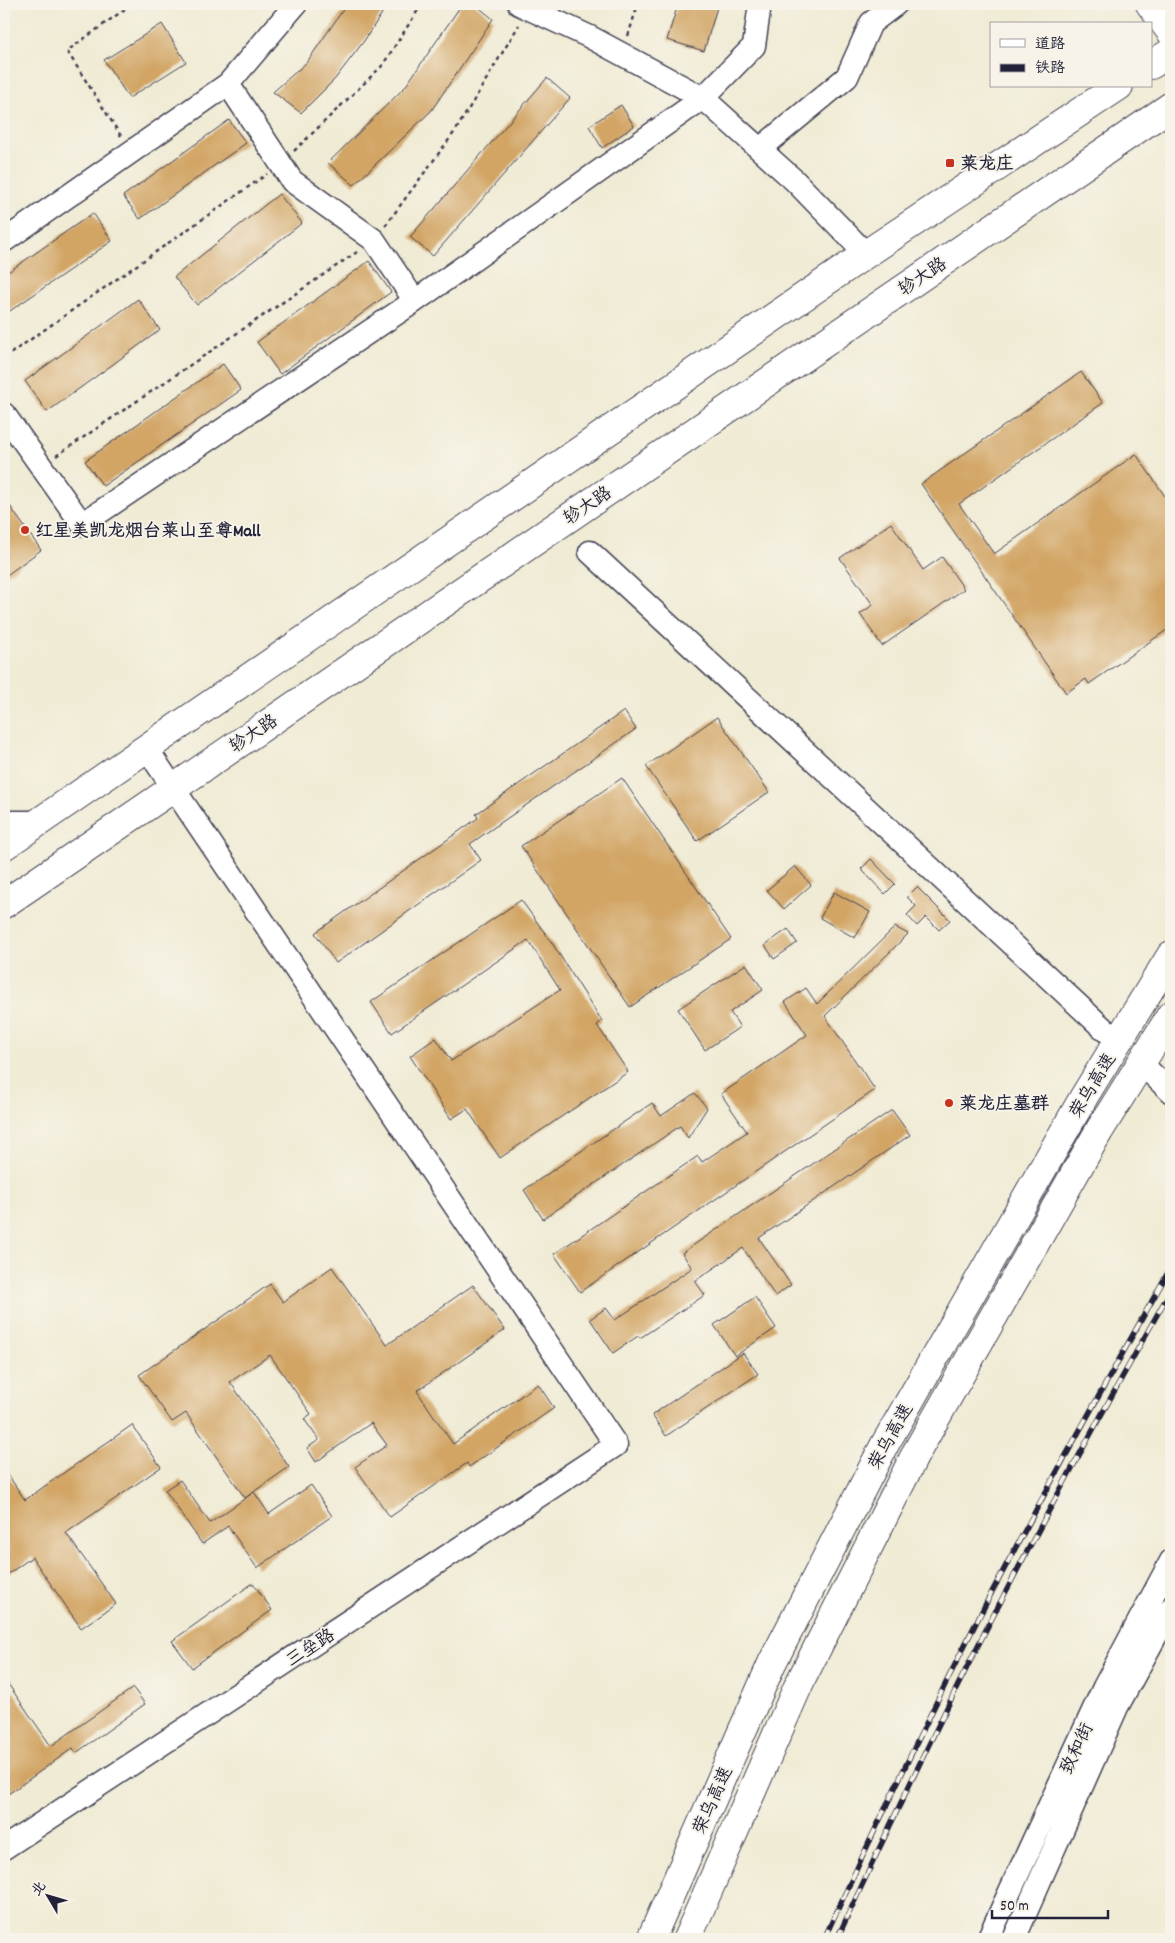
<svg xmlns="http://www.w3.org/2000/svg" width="1175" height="1943" font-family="Dekko,'LXGW WenKai TC',sans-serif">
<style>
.building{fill:#d2a565}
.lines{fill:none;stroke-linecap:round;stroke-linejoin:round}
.minor-casing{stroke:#414052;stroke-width:25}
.major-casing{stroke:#414052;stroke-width:30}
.highway-casing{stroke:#414052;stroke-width:30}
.path{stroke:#414052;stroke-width:2.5;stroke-dasharray:4 4;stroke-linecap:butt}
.minor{stroke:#fff;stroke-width:22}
.major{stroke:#fff;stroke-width:28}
.highway{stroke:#fff;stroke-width:28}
.rail-casing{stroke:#22223b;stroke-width:5.5}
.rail{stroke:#f7f3e8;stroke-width:4;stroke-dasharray:11;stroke-linecap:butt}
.poi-dot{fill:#c8321e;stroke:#f7f3e8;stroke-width:2}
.labels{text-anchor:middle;stroke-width:4;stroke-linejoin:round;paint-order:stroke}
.poi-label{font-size:18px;font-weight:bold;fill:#22223b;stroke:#f7f3e8;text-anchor:start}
.street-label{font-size:18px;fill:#22223b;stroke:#f7f3e8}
</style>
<rect width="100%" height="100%" fill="#f7f3e8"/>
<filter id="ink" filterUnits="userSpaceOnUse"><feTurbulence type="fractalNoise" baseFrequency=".02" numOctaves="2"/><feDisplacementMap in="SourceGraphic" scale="10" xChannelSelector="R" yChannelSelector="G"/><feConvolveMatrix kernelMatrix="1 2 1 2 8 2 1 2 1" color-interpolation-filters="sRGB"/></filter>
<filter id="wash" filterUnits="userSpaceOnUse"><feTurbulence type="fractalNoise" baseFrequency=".0096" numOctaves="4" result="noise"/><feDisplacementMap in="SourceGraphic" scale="20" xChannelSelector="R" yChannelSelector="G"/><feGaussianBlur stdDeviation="1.12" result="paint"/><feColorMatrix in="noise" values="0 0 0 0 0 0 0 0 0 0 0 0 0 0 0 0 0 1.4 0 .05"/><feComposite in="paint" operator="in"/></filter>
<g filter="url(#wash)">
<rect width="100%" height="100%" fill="#f0ebd4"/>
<g id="blocks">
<path class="building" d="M347,4H388L364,41L335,79L301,113L273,92L307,62Z
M462,4H475L493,19L431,111L354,185L328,163L405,87Z
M678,4H718L704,51L667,40Z
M162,24L186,62L129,98L104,60Z
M547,78L570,98L433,256L410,237Z
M621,105L634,126L602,148L589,126Z
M229,120L246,143L140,219L123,196Z
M279,194L302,223L197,305L174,277Z
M93,213L112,241L4,315V275Z
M369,261L391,292L280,374L257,342Z
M138,299L160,330L47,412L25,381Z
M223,364L241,390L103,486L85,461Z
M1081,372L1103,403L959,504L994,554L1136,454L1171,505V627L1089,684L1086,679L1066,693L921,484Z
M4,498L41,550L4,577Z
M891,523L923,570L942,557L964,589L882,646L860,614L873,605L840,558Z
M624,711L636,729L470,844L481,860L336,963L315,933L478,818L476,814Z
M717,717L769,792L697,841L646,766Z
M622,778L731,939L630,1007L521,846Z
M871,859L895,884L885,894L861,869Z
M795,866L811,885L784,909L767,890Z
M917,887L950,920L939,930L926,917L917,926L907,915L916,906L907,897Z
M834,892L870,912L855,938L820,918Z
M521,900L550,940L602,1021L597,1025L628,1072L500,1158L467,1109L451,1119L410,1056L436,1038L451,1061L560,990L528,940L392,1033L371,1002Z
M895,927L908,934L825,1016L875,1090L580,1292L554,1254L698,1156L702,1162L747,1132L721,1094L807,1035L785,1002L806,988L817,1004Z
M788,929L797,943L774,959L765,945Z
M746,964L763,990L730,1012L740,1027L705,1050L678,1009Z
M695,1093L707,1108L688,1138L680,1126L543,1219L524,1190L652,1103L661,1116Z
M892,1110L910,1135L759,1238L791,1285L775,1296L743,1248L695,1281L705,1295L640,1338L638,1336L613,1353L590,1319L606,1308L615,1320L692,1268L682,1253Z
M332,1267L387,1345L473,1285L505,1330L417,1391L453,1444L538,1384L554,1408L469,1467L467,1463L390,1517L355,1467L387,1445L371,1423L316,1462L307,1448L319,1440L304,1419L311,1414L270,1355L230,1382L289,1467L245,1498L186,1413L172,1422L139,1375L270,1284L283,1302Z
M755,1297L776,1328L735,1356L714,1325Z
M743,1353L758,1374L666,1436L652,1415Z
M132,1425L161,1467L66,1533L116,1604L81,1628L32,1557L4,1577V1469L25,1500Z
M180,1480L210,1523L254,1492L269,1514L311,1485L332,1516L257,1568L228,1526L202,1544L165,1490Z
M253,1583L272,1610L192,1668L172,1641Z
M4,1678L51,1746L133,1688L145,1704L76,1753L73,1748L4,1797Z"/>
</g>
</g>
<g filter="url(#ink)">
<use href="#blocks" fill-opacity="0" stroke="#414052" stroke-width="1"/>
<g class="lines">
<g class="minor-casing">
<path id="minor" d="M296,4L228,84L292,181L374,240L415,301
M519,4L590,37L703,98L795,181L866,254
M760,149L847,77L871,23L896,4
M4,241L228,84
M4,414L82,524L415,301L703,98L754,46L760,4
M590,552L1106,1031
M4,822H40
M1148,1070L1171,1092
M4,1848L616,1445L147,749
M988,1939L1104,1687L1171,1561
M1014,1939L1117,1707L1171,1608"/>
</g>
<g class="major-casing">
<path id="major" d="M1150,4L1171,32"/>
</g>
<g class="highway-casing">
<path id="highway" d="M1151,65L1171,52
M4,846L866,254L1119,86
M4,904L1171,106
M651,1939L772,1663L885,1444L1085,1095L1171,955
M687,1939L799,1684L916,1453L1099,1131L1171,1015"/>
</g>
<path class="path" d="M628,36L638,4
M121,136L67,51L132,4
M294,151L382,66L422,4
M385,226L456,130L519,25
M4,358L267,174
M56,456L357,252"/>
<use href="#minor" class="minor"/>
<use href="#major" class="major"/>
<use href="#highway" class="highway"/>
<g class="rail-casing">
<path id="rail" d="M824,1939C874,1831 925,1723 979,1617C1040,1499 1106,1383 1171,1267
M837,1939C886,1833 936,1727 990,1622C1048,1510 1109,1400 1171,1290"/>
</g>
<use href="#rail" class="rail"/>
</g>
</g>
<g class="poi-dot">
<rect x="945" y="158" width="10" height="10" rx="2.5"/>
<circle cx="25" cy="530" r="5"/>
<circle cx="949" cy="1103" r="5"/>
</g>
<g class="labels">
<g class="poi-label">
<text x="960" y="169">莱龙庄</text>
<text x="35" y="536">红星美凯龙烟台莱山至尊Mall</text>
<text x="959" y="1109">莱龙庄墓群</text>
</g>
<g class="street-label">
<text transform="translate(922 276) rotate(-34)" y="6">轸大路</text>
<text transform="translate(587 505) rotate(-34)" y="6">轸大路</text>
<text transform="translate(253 733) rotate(-34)" y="6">轸大路</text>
<text transform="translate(1092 1085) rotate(-59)" y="6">荣乌高速</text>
<text transform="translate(890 1436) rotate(-61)" y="6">荣乌高速</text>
<text transform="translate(310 1647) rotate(-33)" y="6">三垒路</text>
<text transform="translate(1076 1748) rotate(-65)" y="6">致和街</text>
<text transform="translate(712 1800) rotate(-66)" y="6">荣乌高速</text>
</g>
</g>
<rect width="1175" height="1943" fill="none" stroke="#f7f3e8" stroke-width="20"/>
<rect x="990" y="22" width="162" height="65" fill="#f7f3e8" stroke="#a29fa3"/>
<rect x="1000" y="39" width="25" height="8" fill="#ffffff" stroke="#a29fa3"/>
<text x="1035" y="48" font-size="15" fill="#22223b">道路</text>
<rect x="1000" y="64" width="25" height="8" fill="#22223b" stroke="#a29fa3"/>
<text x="1035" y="72" font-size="15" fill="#22223b">铁路</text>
<g transform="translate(48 1896) rotate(308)" stroke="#f7f3e8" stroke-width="4" paint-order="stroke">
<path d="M0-4L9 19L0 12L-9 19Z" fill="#22223b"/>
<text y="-8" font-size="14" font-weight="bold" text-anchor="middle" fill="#22223b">北</text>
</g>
<path d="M992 1910v8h116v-8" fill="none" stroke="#22223b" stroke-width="2.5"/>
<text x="1000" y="1910" font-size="15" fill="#22223b" stroke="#f7f3e8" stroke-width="4" paint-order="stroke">50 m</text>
</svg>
